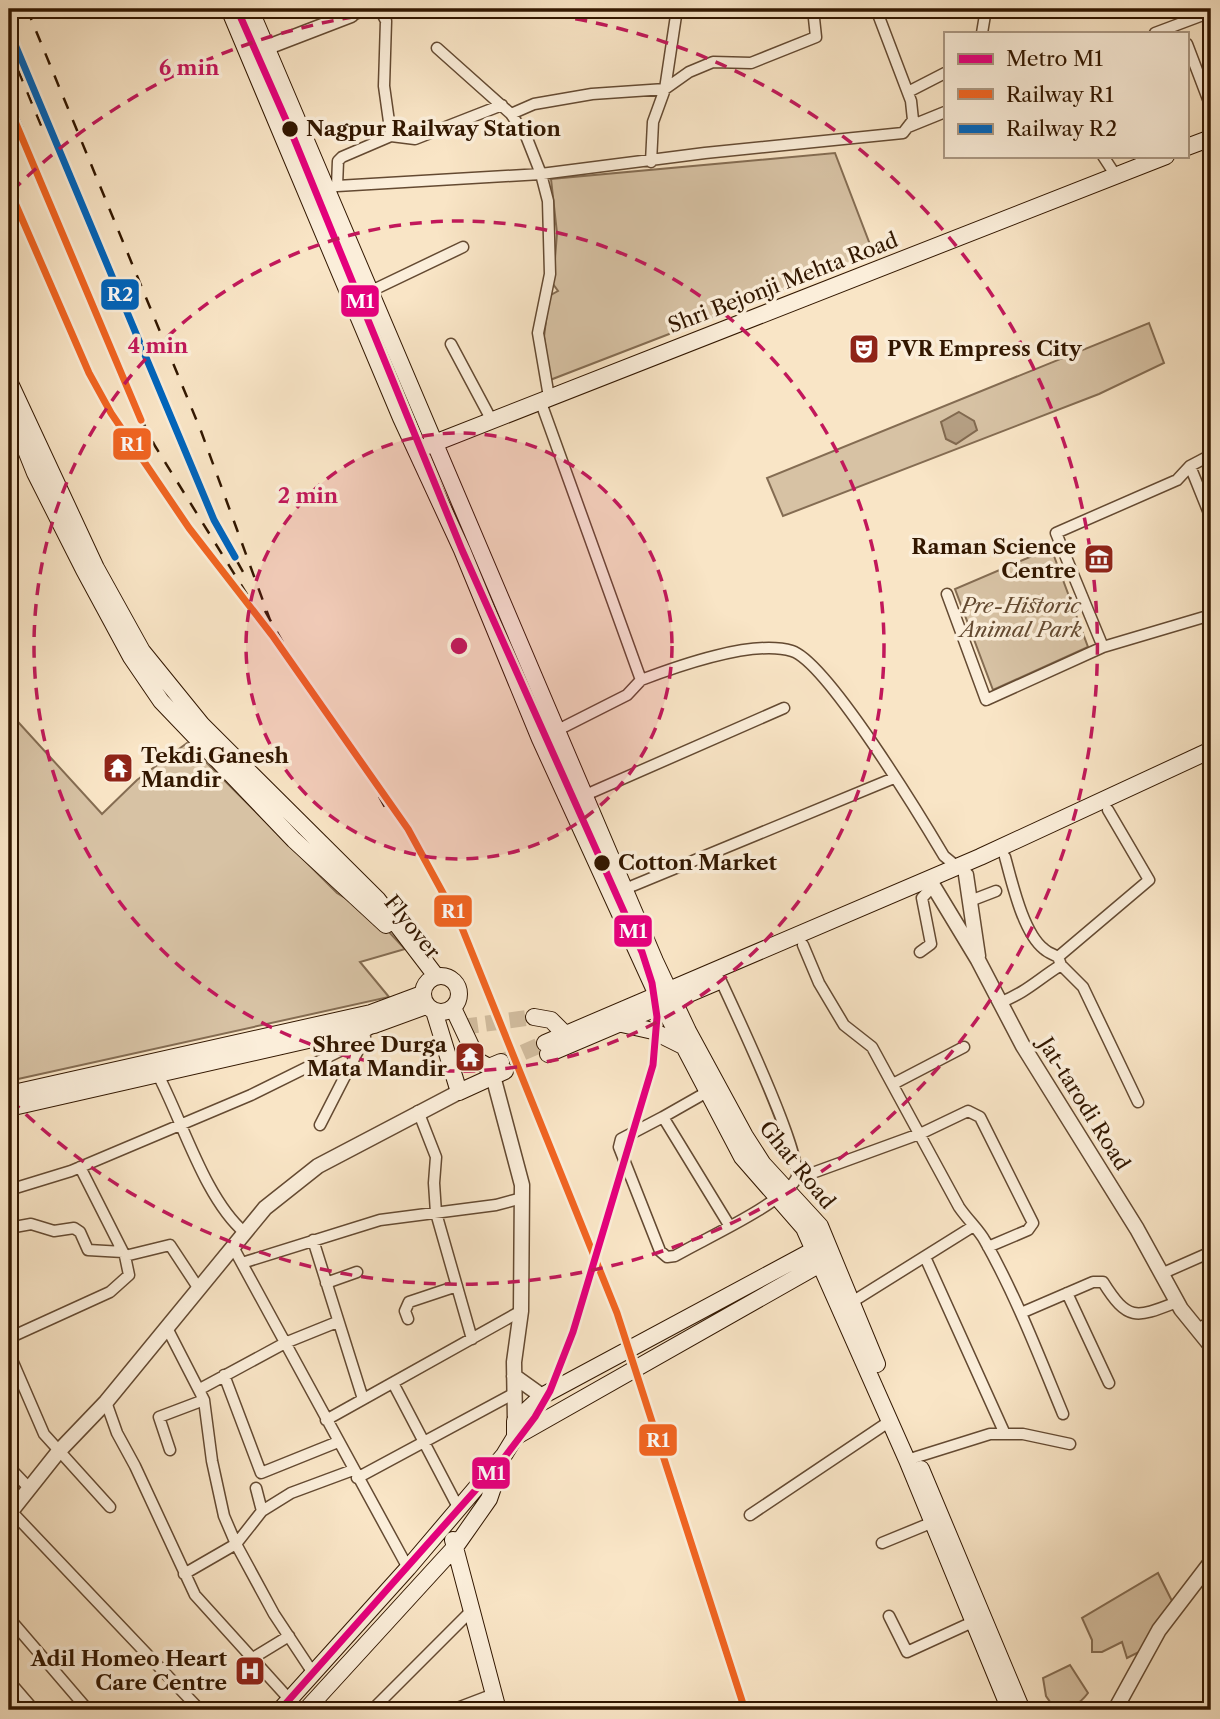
<svg xmlns="http://www.w3.org/2000/svg" width="1220" height="1719" font-family="'Libre Caslon Text',serif">
<style>
.green{fill:#d7c2a4;stroke:#846c52;stroke-width:2}
.water{fill:#b59f83;stroke:#81694f;stroke-width:2}
.lines{fill:none;stroke-linecap:round;stroke-linejoin:round}
.secondary-tunnel{stroke:#d1bc9e;stroke-width:16;stroke-dasharray:16 8;stroke-linecap:butt}
.minor-casing{stroke:#644a32;stroke-width:13}
.tertiary-casing{stroke:#644a32;stroke-width:17}
.secondary-casing{stroke:#321700;stroke-width:18}
.minor{stroke:#fbeeda;stroke-width:10}
.tertiary{stroke:#fbeeda;stroke-width:14}
.secondary{stroke:#fbeeda;stroke-width:16}
.rail{stroke:#321700;stroke-width:2.5;stroke-dasharray:12 12;stroke-linecap:butt}
.rail-1-casing{stroke:#fbeeda;stroke-width:12}
.rail-2-casing{stroke:#fbeeda;stroke-width:12}
.rail-1{stroke:#f26522;stroke-width:7}
.rail-2{stroke:#0065bd;stroke-width:7}
.metro-1-casing{stroke:#fbeeda;stroke-width:12}
.metro-1{stroke:#e5007d;stroke-width:7}
.ring{fill:none;stroke:#c2185b;stroke-width:3.5;stroke-dasharray:12 9}
.stop-dot{fill:#321700;stroke:#fbeeda;stroke-width:2.5}
.labels{text-anchor:middle;stroke-width:7;stroke-linejoin:round;paint-order:stroke}
.stop-label{font-size:21px;font-weight:bold;fill:#321700;stroke:#fbeeda;text-anchor:start}
.street-label{font-size:21px;fill:#321700;stroke:#fbeeda}
.poi-label{font-size:21px;font-weight:bold;fill:#321700;stroke:#fbeeda;text-anchor:end}
.park-label{font-size:21px;font-style:italic;fill:#644a31;stroke:#fbeeda}
.centre{fill:#c2185b;stroke:#fbeeda;stroke-width:3.5}
.ring-label{font-size:21px;text-anchor:middle;font-weight:bold;fill:#c2185b;stroke:#fbeeda;stroke-width:7;stroke-linejoin:round;paint-order:stroke}
.line-badge{stroke:#fbeeda;stroke-width:2.5}
.badge-label{font-size:19px;text-anchor:middle;font-weight:bold;fill:#fff}
</style>
<rect width="100%" height="100%" fill="#f9e5c6"/>
<filter id="stains"><feTurbulence type="fractalNoise" baseFrequency=".00286" numOctaves="4"/><feColorMatrix values="0 0 0 0 .2 0 0 0 0 .09 0 0 0 0 .02 0 0 0 .5 -.17"/></filter>
<radialGradient id="worn" r=".72"><stop offset=".6" stop-color="#630" stop-opacity="0"/><stop offset="1" stop-color="#630" stop-opacity=".3"/></radialGradient>
<path class="green" d="M835,153L874,255L550,380L544,337L549,296L558,291L553,284L557,233L551,179Z
M1149,323L1164,363L1099,394L783,516L767,478Z
M1051,548L1088,647L993,690L955,589Z
M9,712L102,814L137,780L187,743L337,893L373,915L405,949L360,962L389,997L9,1081Z
M1158,1573L1172,1601L1139,1652L1127,1658L1122,1642L1102,1652H1092V1640L1082,1618Z
M1070,1665L1088,1693C1080,1704 1068,1711 1055,1709L1046,1696L1043,1678Z"/>
<path class="water" d="M959,412L974,421L977,430L956,444L946,439L941,422Z"/>
<g class="lines">
<path class="secondary-tunnel" d="M462,1027L534,1017
M501,1062L545,1043"/>
<g class="minor-casing">
<path id="minor" d="M351,15L370,9
M982,33L986,9
M1155,33L1211,12
M1187,44L1211,107
M437,48L511,114L526,136L541,174L705,153L903,133L913,120L911,101L876,9
M908,92L945,73
M511,114L534,104L592,94L665,89L689,72L713,62L751,63L816,37L813,9
M908,127L945,112
M391,136L415,139L502,105
M1103,156L1116,176
M651,162L653,122L665,89L677,9
M337,186L338,161L342,157L391,136L384,86L386,21L380,9
M305,191L337,186L541,174L548,201L550,274L538,333L549,397
M369,292L463,247
M451,344L491,419
M1190,466L1211,518
M947,594L986,700L1103,647L1211,615
M1103,647L1056,533L1177,480L1190,466L1211,455
M641,680C678,666 753,639 792,651C827,662 922,819 944,856L961,870
M540,739L627,695L641,680L540,400
M581,797L784,708
M625,889L894,778
M970,901L996,891
M803,945L819,983L844,1025L872,1047L959,1207C967,1219 980,1231 985,1241C1016,1296 1039,1356 1063,1414
M920,952L931,944L922,898L933,886
M1058,957L1149,880L1108,810
M1061,965L1083,987L1138,1102
M721,981C733,1007 806,1161 796,1179C782,1204 702,1240 675,1256L667,1257L660,1251L619,1147L621,1139L663,1117L729,1225
M999,1003C1027,992 1037,980 1061,965L1058,957C1053,954 1048,953 1044,949C1023,933 1012,882 1005,857
M156,1071C182,1119 204,1198 245,1233
M893,1084L964,1047
M418,1111L436,1157L434,1183L436,1213L472,1339
M663,1117L707,1092
M320,1125L365,1037
M796,1179L922,1133L968,1111L980,1117L1033,1223L1028,1230L988,1247
M9,1190L71,1171L251,1095L344,1049L372,1027
M9,1228L31,1224L54,1231L74,1228L80,1232L88,1250L123,1252
M313,1240L363,1399
M233,1247L408,1568
M125,1256L170,1245L199,1289
M925,1257L1005,1434
M242,1263L380,1220L496,1205L522,1198
M1161,1274L1211,1252
M326,1283L357,1272
M1067,1293L1109,1383
M852,1302L972,1227
M1021,1313L1093,1282H1103C1128,1322 1136,1318 1177,1302
M408,1319L405,1311L409,1302L457,1286
M167,1328L204,1400L212,1461L224,1516L236,1544L184,1574
M1197,1329L1211,1322
M9,1338L110,1292L129,1275L125,1256L80,1167
M9,1353L44,1434L110,1507
M224,1375L261,1473L338,1442
M393,1383L459,1509
M200,1389L285,1343L337,1322
M106,1402L117,1433L135,1466L195,1595L290,1700
M326,1420L521,1311
M170,1450L159,1417L204,1400
M907,1460L990,1434H1023L1070,1444
M9,1467L30,1489
M357,1478L513,1394
M256,1488L262,1511
M11,1511L200,1710
M750,1515L890,1421
M882,1543L938,1520
M889,1616L907,1652L977,1620
M9,1618L88,1710
M253,1658L289,1636
M313,1673L274,1614L236,1544L262,1511L291,1493L353,1470
M9,1681L34,1710
M372,1710L472,1610
M452,1710L494,1694"/>
</g>
<g class="tertiary-casing">
<path id="tertiary" d="M247,51L273,45L351,15L349,9
M966,875L978,956
M929,879L978,960L1023,1046L1137,1229L1181,1309L1211,1346
M493,1076L522,1185L521,1311L514,1362L515,1421
M514,1376L542,1396
M9,1514L59,1451L106,1402L265,1208L318,1166L459,1092
M1115,1710L1159,1630L1211,1562"/>
</g>
<g class="secondary-casing">
<path id="secondary" d="M229,9L401,418L462,550L540,739L657,995L742,1157L804,1228L907,1460L1010,1710
M250,9L655,961L688,1031L745,1136L763,1164L820,1226L877,1364
M1187,147L1211,138
M9,381L96,568L142,651L202,725L378,900L436,976
M9,408L35,473L84,570L131,657L161,701L294,840L386,925
M427,446L1166,156
M423 994a18 18 0 1 1 36 0a18 18 0 1 1-36 0Z
M453,1008L478,1061L489,1067L501,1062
M434,1011L459,1092L505,1071
M534,1017L551,1020L566,1035
M622,1024L653,1031L681,1045
M545,1043L980,857L1211,750
M548,1054L717,982
M9,1094L371,1013L422,994
M9,1108L374,1025L426,1006
M515,1437L829,1259
M921,1469L1022,1710
M453,1540L498,1710
M280,1710L408,1568L504,1455L515,1437V1421L542,1396L823,1245
M306,1710L456,1546L489,1499L501,1464"/>
</g>
<use href="#minor" class="minor"/>
<use href="#tertiary" class="tertiary"/>
<use href="#secondary" class="secondary"/>
<path class="rail" d="M27,9L201,431L270,620
M9,48L45,135
M9,95L27,139
M47,121L214,520L243,572
M20,133L127,391L155,446L261,617
M265,611L305,681
M356,754L387,811"/>
<g class="rail-1-casing">
<path id="rail-1" d="M9,107L141,420
M9,189L89,373L111,413L189,528L272,635L408,829L462,928L617,1313L745,1710"/>
</g>
<g class="rail-2-casing">
<path id="rail-2" d="M9,30L214,520L235,557"/>
</g>
<use href="#rail-1" class="rail-1"/>
<use href="#rail-2" class="rail-2"/>
<g class="metro-1-casing">
<path id="metro-1" d="M237,9L290,129L462,550L642,952L652,983L657,1017L653,1065L573,1332L550,1391L535,1417L504,1458L280,1710"/>
</g>
<use href="#metro-1" class="metro-1"/>
</g>
<circle cx="459" cy="646" r="213" fill="#c2185b" fill-opacity=".12"/>
<g class="ring">
<circle cx="459" cy="646" r="213"/>
<circle cx="459" cy="646" r="425"/>
<path d="M12 191A638 638 0 0 1 426 9M492 9A638 638 0 1 1 12 1101"/>
</g>
<defs>
<g id="theatre-square" transform="scale(1.575)"><rect x="-9" y="-9" width="18" height="18" rx="4" fill="#8f2418" stroke="#fbeeda"/><path d="M-5-5.5Q0-4 5-5.5V0Q5 5 0 6Q-5 5-5 0ZM-3.3-2.5H-1v1.5H-3.3ZM1-2.5H3.3v1.5H1ZM-2.8 1Q0 5.5 2.8 1Z" fill="#fff"/></g>
<g id="museum-square" transform="scale(1.575)"><rect x="-9" y="-9" width="18" height="18" rx="4" fill="#8f2418" stroke="#fbeeda"/><path d="M0-6L6-3V-2H-6V-3ZM-5-1h2V3h-2ZM-1-1h2V3h-2ZM3-1h2V3H3ZM-6 4H6V6H-6Z" fill="#fff"/></g>
<g id="temple-square" transform="scale(1.575)"><rect x="-9" y="-9" width="18" height="18" rx="4" fill="#8f2418" stroke="#fbeeda"/><path d="M0-6L5-2H3V0L6.5 2.5H4V6H1.5V3h-3V6H-4V2.5H-6.5L-3 0V-2H-5Z" fill="#fff"/></g>
<g id="hospital-square" transform="scale(1.575)"><rect x="-9" y="-9" width="18" height="18" rx="4" fill="#8f2418" stroke="#fbeeda"/><path d="M-5-5h3v3.5h4V-5h3V5h-3V1.5h-4V5h-3Z" fill="#fff"/></g>
</defs>
<g fill-rule="evenodd">
<use href="#theatre-square" x="864" y="349"/>
<use href="#museum-square" x="1099" y="559"/>
<use href="#temple-square" x="118" y="768"/>
<use href="#temple-square" x="470" y="1057"/>
<use href="#hospital-square" x="250" y="1671"/>
</g>
<g class="stop-dot">
<circle cx="290" cy="129" r="9"/>
<circle cx="602" cy="863" r="9"/>
</g>
<g class="labels">
<g class="stop-label">
<text x="306" y="136">Nagpur Railway Station</text>
<text x="618" y="870">Cotton Market</text>
</g>
<g class="street-label">
<text transform="translate(783 283) rotate(-21)" y="7">Shri Bejonji Mehta Road</text>
<text transform="translate(412 927) rotate(51)" y="7">Flyover</text>
<text transform="translate(1084 1104) rotate(58)" y="7">Jat-tarodi Road</text>
<text transform="translate(797 1165) rotate(51)" y="7">Ghat Road</text>
</g>
<g class="poi-label">
<text x="887" y="356" text-anchor="start">PVR Empress City</text>
<text x="1076" y="554">Raman Science<tspan x="1076" dy="24">Centre</tspan></text>
<text x="141" y="763" text-anchor="start">Tekdi Ganesh<tspan x="141" dy="24">Mandir</tspan></text>
<text x="447" y="1052">Shree Durga<tspan x="447" dy="24">Mata Mandir</tspan></text>
<text x="227" y="1666">Adil Homeo Heart<tspan x="227" dy="24">Care Centre</tspan></text>
</g>
<g class="park-label">
<text x="1021" y="613">Pre-Historic<tspan x="1021" dy="24">Animal Park</tspan></text>
</g>
</g>
<circle cx="459" cy="646" r="10" class="centre"/>
<g class="ring-label">
<text x="189" y="75">6 min</text>
<text x="158" y="353">4 min</text>
<text x="308" y="503">2 min</text>
</g>
<g class="line-badge">
<rect x="100" y="278" width="40" height="33" rx="7" fill="#0065bd"/>
<rect x="340" y="284" width="40" height="34" rx="7" fill="#e5007d"/>
<rect x="112" y="427" width="40" height="34" rx="7" fill="#f26522"/>
<rect x="433" y="894" width="40" height="34" rx="7" fill="#f26522"/>
<rect x="613" y="914" width="40" height="34" rx="7" fill="#e5007d"/>
<rect x="638" y="1423" width="40" height="34" rx="7" fill="#f26522"/>
<rect x="471" y="1456" width="40" height="34" rx="7" fill="#e5007d"/>
</g>
<g class="badge-label">
<text x="120" y="301">R2</text>
<text x="360" y="308">M1</text>
<text x="132" y="451">R1</text>
<text x="453" y="918">R1</text>
<text x="633" y="938">M1</text>
<text x="658" y="1447">R1</text>
<text x="491" y="1480">M1</text>
</g>
<rect width="1220" height="1719" fill="none" stroke="#f9e5c6" stroke-width="35"/>
<rect x="10" y="10" width="1199" height="1698" fill="none" stroke="#321700" stroke-width="3.5"/>
<rect x="18" y="18" width="1185" height="1684" fill="none" stroke="#321700" stroke-width="2"/>
<rect x="944" y="32" width="245" height="126" fill="#fbeeda" stroke="#ab9883" stroke-width="2"/>
<rect x="958" y="54" width="35" height="10" fill="#e5007d" stroke="#ab9883" stroke-width="2"/>
<text x="1006" y="66" font-size="21" fill="#321700">Metro M1</text>
<rect x="958" y="89" width="35" height="10" fill="#f26522" stroke="#ab9883" stroke-width="2"/>
<text x="1006" y="102" font-size="21" fill="#321700">Railway R1</text>
<rect x="958" y="124" width="35" height="10" fill="#0065bd" stroke="#ab9883" stroke-width="2"/>
<text x="1006" y="136" font-size="21" fill="#321700">Railway R2</text>
<rect width="100%" height="100%" filter="url(#stains)"/>
<rect width="100%" height="100%" fill="url(#worn)"/>
</svg>
